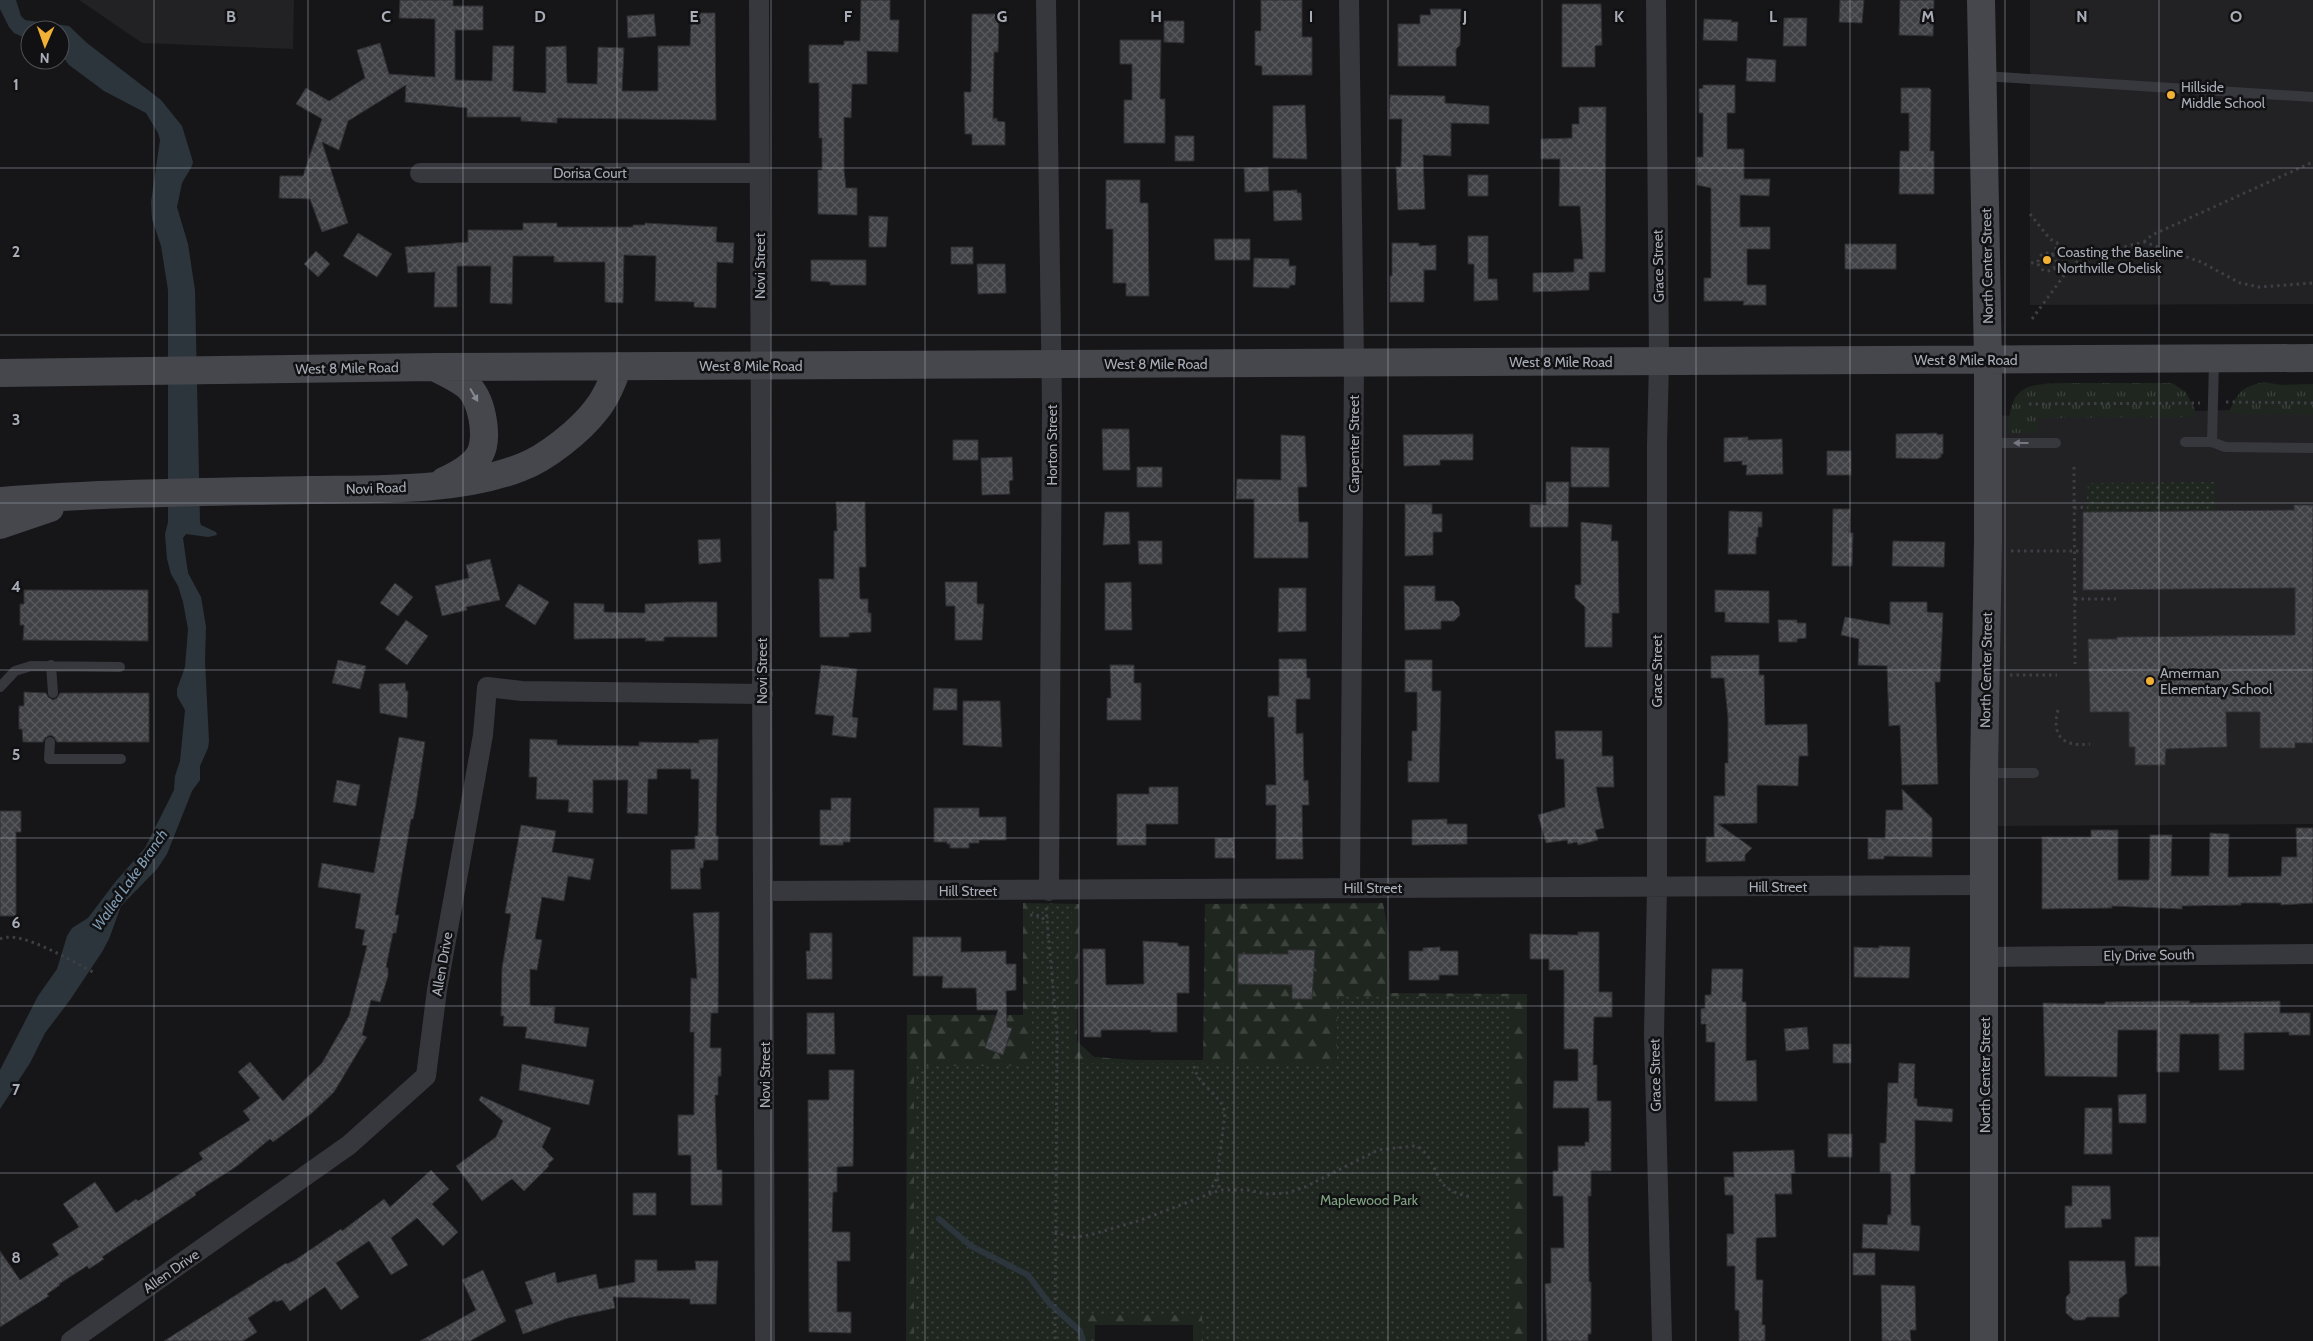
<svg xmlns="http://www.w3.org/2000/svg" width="2313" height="1341" font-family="Cabin,sans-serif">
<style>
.built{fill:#222225}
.grass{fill:url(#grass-tufts)}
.forest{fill:url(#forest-firs)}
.park{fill:url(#park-dots)}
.water{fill:#2c353c}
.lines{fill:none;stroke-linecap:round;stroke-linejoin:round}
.stream{stroke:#2c353c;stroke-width:6}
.building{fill:url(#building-cross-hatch);stroke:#303034}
.path{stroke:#3d3f44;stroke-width:3;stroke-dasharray:2.5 4;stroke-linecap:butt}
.lane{stroke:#37383d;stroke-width:10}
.street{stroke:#37383d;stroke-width:20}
.secondary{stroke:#45474d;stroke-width:28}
.oneway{fill:#858993}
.oneway2{fill:#757881}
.grid{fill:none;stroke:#a8adb8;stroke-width:1;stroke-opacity:0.55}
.poi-dot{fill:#f2b134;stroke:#111113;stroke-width:2}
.labels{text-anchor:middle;stroke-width:5;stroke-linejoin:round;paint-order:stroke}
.poi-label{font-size:14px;fill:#a8adb8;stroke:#111113;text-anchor:start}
.street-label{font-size:14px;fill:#a8adb8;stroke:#111113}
.park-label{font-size:14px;fill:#7fa381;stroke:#111113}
.water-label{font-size:15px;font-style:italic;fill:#7f9bb3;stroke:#111113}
.grid-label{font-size:16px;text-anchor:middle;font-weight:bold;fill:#a8adb8;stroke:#111113;stroke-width:5;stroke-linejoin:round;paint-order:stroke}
</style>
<defs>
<pattern id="grass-tufts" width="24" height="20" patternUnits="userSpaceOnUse" patternTransform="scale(1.25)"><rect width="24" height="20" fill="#1e261f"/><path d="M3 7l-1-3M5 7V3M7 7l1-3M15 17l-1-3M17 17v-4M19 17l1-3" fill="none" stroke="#3c433d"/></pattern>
<pattern id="forest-firs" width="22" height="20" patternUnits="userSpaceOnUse" patternTransform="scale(1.25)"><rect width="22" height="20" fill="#1e261f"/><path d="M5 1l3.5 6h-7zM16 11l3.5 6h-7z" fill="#3c433d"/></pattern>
<pattern id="park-dots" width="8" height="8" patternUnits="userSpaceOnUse" patternTransform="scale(1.25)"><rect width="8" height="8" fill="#1e261f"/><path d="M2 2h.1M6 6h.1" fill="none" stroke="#3c433d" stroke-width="1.8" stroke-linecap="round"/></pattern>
<pattern id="building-cross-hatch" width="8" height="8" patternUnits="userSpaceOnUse" patternTransform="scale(1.25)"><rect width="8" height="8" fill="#404145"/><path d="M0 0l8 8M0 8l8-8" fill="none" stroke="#595a5e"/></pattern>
</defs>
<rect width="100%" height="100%" fill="#161618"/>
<path class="built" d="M79,0H294L293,49L142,43Z
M2030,0H2313V304L2030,305Z
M2234,410L2313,411V824L1984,826L1989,416Z"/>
<path class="grass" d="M2264,382L2281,385L2313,384V415L2228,414C2238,393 2240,387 2264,382Z
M2065,383H2172L2186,392L2196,412L2195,417L2037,418V433H2008C2010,386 2023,384 2065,383Z"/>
<path class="forest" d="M1023,903L1079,904L1077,1041L1094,1057L1135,1060H1203L1205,904L1383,903L1389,936L1390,993L1527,994V1341H1193V1325H1095V1341H906L907,1015H1023Z"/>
<path class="park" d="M2215,482V511L2086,512L2088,483Z
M1032,904H1072L1071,1063L1337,1064V997H1511L1510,1341H1203L1202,1315H1079V1341H914V1066H1032Z"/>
<path class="water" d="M0,0H16L21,16L25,20L69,26L87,43L161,100L182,126L193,162L192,166L182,183L177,207L188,244L195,290L200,522L201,525L216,532L217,535L208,537L186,534L183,538L188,573L201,597L206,627L205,661L209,741L208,748L200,766V780L192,791L167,854L157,869L121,906L109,939L102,952L70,1000L45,1033L30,1063L0,1109V1070L38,996L57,969L67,936L72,928L88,918L116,881L145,848L174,790L175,776L180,761L185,710L177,696V689L185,667L188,629L183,602L178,586L171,574L167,559L165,534L168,522V290L161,246L152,219L151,202L160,140L158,133L146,113L104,91L69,65L60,53V30H30V40L14,33L9,27L0,9Z"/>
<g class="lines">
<path class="stream" d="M939,1219L971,1246L1028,1275L1049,1303L1080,1331L1083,1341"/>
</g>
<path class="building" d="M400,0H453V6H483V30H455V80L492,81L493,46H514L513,91L546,93V47L566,46L567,83L597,84L598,47L624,48L622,91H658V46H690L691,13H715L716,120L557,118V123L521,121V117H467V108L405,102L406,85L348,121L339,150L322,142L348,223L322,232L310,199L279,198L280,176H303L322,119L296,104L306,88L329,101L365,78L357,50L380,43L389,74L435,77V19L399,18Z
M861,0H890V20H899L898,52L867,51V84H852L851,118L844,117V170L846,188H857V215L818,214V170H822V138H819V83H809V45H844V41H860Z
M1261,0H1302V37H1312V75H1262V66L1255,65V31H1261Z
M1840,0H1864L1862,23L1839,22Z
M1900,0H1934L1933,36L1899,35Z
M1562,4H1601L1602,45L1595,46V67H1562Z
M1430,9H1461L1460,45L1456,49V66H1398V24H1420V15H1431Z
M654,14L656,36L628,38L627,16Z
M972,14H999L998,52H994L993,119L997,118V121L1005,122V145H972V134H965L964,92H971Z
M1784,18H1807L1806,46H1783Z
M1704,19L1732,20L1731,22H1738L1737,41L1703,40Z
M1164,21H1184V43L1164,42Z
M1120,40H1161L1160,99H1165V143H1124V100H1132V64H1120Z
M1747,58L1776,60L1775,82L1746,81Z
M1703,85H1735V113H1727V149H1744V179H1770L1769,196L1740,195V227H1770V249H1747V285H1766V305H1743L1744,301H1704V278H1711V188L1697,185V157H1703V113H1699V89L1703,88Z
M1901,88H1929L1931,90L1930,151H1934V194H1899L1900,151H1909V113H1901Z
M1390,95L1445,96V103L1489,106V124L1451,123V156L1423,155L1425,209L1398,210L1396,167H1401L1402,119H1389Z
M1305,105L1307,159L1273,158V106Z
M1579,107H1606L1605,272H1589V290L1533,292V273L1574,272V259H1583L1580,206H1559L1560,159H1541V139L1572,138V124H1579Z
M1175,136H1194V161H1175Z
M1268,167L1269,191L1245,192L1244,168Z
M1468,175H1488V196H1468Z
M1106,180H1140V203H1148L1149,296H1126V283H1113V229H1106Z
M1297,190V193H1301L1302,220L1274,221L1273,191Z
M869,216L888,217L886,247H869Z
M523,223H557V227H633V225H645V223L717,227L716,242L734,243L733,263L717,262L716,308L694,307V302L655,301L656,256L624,255L623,303L605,302V262H554V256H513L512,304L490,303L491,266H457V307H434L435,272L408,273L405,247L468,242V230H523Z
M358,233L392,254L377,277L343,256Z
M1468,236H1488V279H1497L1498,300L1474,301V264H1468Z
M1214,239H1250V260H1215Z
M1392,243H1419V246L1436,245V270H1424V302H1390V276H1392Z
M1845,244H1896V269H1845Z
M951,247H973V264H951Z
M316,251L330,264L318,277L304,264Z
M1254,258L1289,259V266H1296L1295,285H1290L1289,288L1253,287Z
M811,260H866V285H830V282L811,281Z
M977,264H1005L1006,293L978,294Z
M1102,429H1129L1130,470H1103Z
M1937,433V435L1943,434V454H1941V457L1937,459L1896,458V434Z
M1473,434V460H1440V465L1404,466L1403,435Z
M1281,435L1305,436L1307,487H1298L1299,522H1308V558H1254V499H1236L1237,479L1281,480Z
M1748,437V440L1782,439L1783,474L1746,475L1747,465H1742V461L1724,462V438Z
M953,440H978V460H953Z
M1571,447L1609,448V487H1571Z
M1827,451H1851V475H1827Z
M1012,457L1013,480L1009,481L1010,494L982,495L981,458Z
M1137,467H1162V487H1137Z
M1546,482H1569L1568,527H1530V504L1546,505Z
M836,502H865L866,567H859L860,599H868V613H871V632L849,633V637H820L819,579H834V531H837Z
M1405,504H1432V514H1442V532H1433V555L1405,556Z
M2294,505H2313V743H2295V748H2260V712H2226L2227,747L2166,749L2165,765H2135V747H2129V712H2090L2088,639H2117V637L2295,635V588L2083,590V512L2294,510Z
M1833,509H1850L1849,533H1853L1852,566H1832Z
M1729,511L1762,512V527H1758V537H1756V554H1728Z
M1105,512H1129L1130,544L1103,545Z
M1581,522L1612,525L1611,541H1618L1619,613H1612V647H1585V607L1575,598V585H1581Z
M720,539L721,562L699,564L698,540Z
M1138,541H1162V564H1139Z
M1893,541L1945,542L1944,567L1892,566Z
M490,559L500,600L466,607L467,610L442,616L435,586L469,578L466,565Z
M945,582H977V604H984L982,640H955V606H946Z
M1131,582L1132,630H1105V583Z
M395,583L413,597L398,616L380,603Z
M519,584L549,602L535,625L505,606Z
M1404,586H1435V601H1453L1459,607L1460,615L1454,621H1441V629L1405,630Z
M1279,588H1306V631L1278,632Z
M24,590H148V641L23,640L24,625H20V604H24Z
M1715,590L1769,591V623L1725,622V612H1715Z
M687,602H717V637H664V641H645L646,638L574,639V603L604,604V612L645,613V604Z
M1890,602H1927V612L1943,613L1940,682H1935L1938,784L1902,785L1900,725L1889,726L1887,666L1858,665L1859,639L1841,635L1845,617L1890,625Z
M406,620L428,636L407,665L385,649Z
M1778,620H1797V623H1806V638L1797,639V642H1779Z
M1759,655V675H1764L1765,725L1807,724L1808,756H1799L1798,786L1757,785V823L1718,824L1752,848L1745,855V861L1706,862V837H1714V796H1725V763H1728V718L1724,678H1711V656Z
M1279,659H1306L1307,678H1310V699H1296V734L1303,733L1304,781L1308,780L1309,805H1302L1303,859H1276V805H1266V785H1276L1274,717H1268V696H1279Z
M338,660L366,666L360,689L332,683Z
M1405,660H1432V691H1441L1439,782H1408V761H1412V731H1417V692H1405Z
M821,665L857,669L852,717L858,718L856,738L832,735L834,716L815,714Z
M1110,665H1134V683H1141V720H1107V698H1111Z
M405,683L406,691H408L407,718L380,713L379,684Z
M934,688L957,689V710H933Z
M24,692L46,693L48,697L53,700L57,698L60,693H149V742H57L54,737L50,735L45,738L43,742H23L22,729H19V706H24Z
M963,701H1000L1002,747L963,745Z
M1555,731H1602V756H1613L1614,787H1596L1604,828L1595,830L1598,840L1578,845L1577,842L1568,844L1567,840L1546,843L1538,815L1565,807L1564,759H1556Z
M399,737L425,742L416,804L413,819H411L395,915H399L396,933H393L386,967L388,968V976L380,1002L371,1000L362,1035L367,1037L334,1092L312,1113L273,1142L270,1139L237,1166L195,1193L196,1195L102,1257L104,1259L89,1269L87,1266L59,1284L60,1285L47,1294L49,1296L0,1327V1251L20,1280L59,1255L52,1244L79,1227L63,1204L95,1182L116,1213L136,1199L138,1201L203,1159L199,1153L250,1120L243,1111L260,1098L238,1072L250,1062L283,1101L322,1063L349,1016L367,946L362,945L365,930L355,928L361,894L318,887L322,863L374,873Z
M530,739L557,740V745L639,746V742L699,743V740L718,739L716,836H718V860H704L703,868H700L701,889H671V850L695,849V836H698L699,779H691V769H657V779H648L647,814L627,813L628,780H593V813L568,812L569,800L536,799L537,777H529Z
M337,780L360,785L356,806L333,802Z
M1149,787H1178V824H1146V845H1117V794H1149Z
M1902,789L1932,818V857L1884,856V859H1868V838L1885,839L1886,810H1903Z
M831,798H851L850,842H843V845H820V810H831Z
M934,808H979V817H1006V840H979V843H969V848H950V844H947V842H934Z
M0,811H21V832H16V916H0Z
M1447,819V824H1467V844L1412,845V820Z
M521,825L556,831L552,852L594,859L590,880L568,876L564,901L542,897L535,939L542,940L537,970L530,969V1006L555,1007L554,1023L589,1028L586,1047L525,1038L527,1027L503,1026L504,1016H501L502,968L511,914L505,913Z
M2296,828H2313V903L2281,905V903H2241V905L2182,906V909L2112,906V908L2042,909V837H2091V830H2118V880H2149L2150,835H2172L2171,876H2209L2210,833L2229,834L2228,877L2281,876L2282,857H2297Z
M1215,838H1234L1235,858H1215Z
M719,912L718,1013H711L710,1048H721V1076H718V1095H715L717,1170H722V1205H691V1155H678V1115H694V1032H690L691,978L697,979L693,913Z
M1578,932H1599V992H1612V1017H1594L1593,1065H1597V1101H1611V1171H1591V1196H1588L1589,1282H1591V1334H1588V1341H1547L1545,1284L1551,1283V1248H1564L1563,1196H1553V1171H1558V1146H1585V1142H1589V1108H1553L1554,1081H1578V1049H1564V970H1549V959H1530V934L1578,935Z
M810,933H832V979H807L806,951H810Z
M913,937H961V952L1006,951V964H1016V990L1006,991L1007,1027L1012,1028L1003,1055L985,1048L998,1010H977L976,988H942L943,976H913Z
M1143,941L1178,943V946H1189V993H1177V1032H1151V1030H1101V1037H1084L1083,949H1105L1106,985L1144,984Z
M1879,946L1910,947L1909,978L1854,977V947L1879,948Z
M1440,947V951H1458V975H1439V980H1409V951H1423V948Z
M1288,950H1315L1312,999H1292V985L1238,984V954H1288Z
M1712,969H1743L1742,1002H1746V1061L1756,1060L1757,1101H1715V1042H1706V1024H1701V1009L1705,1008V995H1711Z
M2167,1001H2190L2189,1003L2280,1001V1013H2310V1035H2289V1032L2244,1033V1070H2219V1034H2180L2179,1072H2157V1030H2118L2117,1077L2045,1076L2043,1003L2105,1004V1002Z
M807,1013H834L835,1054H807Z
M1807,1027L1809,1049L1786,1051L1784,1029Z
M1833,1044H1851V1063H1833Z
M1899,1063L1915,1064L1914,1098L1917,1099V1106L1953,1109L1952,1122L1915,1120V1174H1910L1911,1225L1920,1226L1919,1251L1862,1248L1863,1224L1887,1225L1888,1215H1891V1172H1880V1143H1886L1888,1083H1898Z
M522,1064L594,1080L589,1105L519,1090Z
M829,1070H854L853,1166L837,1167V1192H833L832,1232H850V1261H837V1312H851V1333L809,1332L808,1100H829Z
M2146,1094V1123H2119L2118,1095Z
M481,1096L551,1128L542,1147L554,1159L548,1164L549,1166L524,1191L512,1179L482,1201L456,1166L496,1137L503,1121L479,1100Z
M2085,1108H2112V1154H2084Z
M1828,1134H1852V1157H1828Z
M1794,1150L1795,1173H1791L1792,1194H1775L1776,1237L1756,1238V1280H1763L1762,1325H1765V1341H1739V1310H1735V1266H1727V1234H1734L1733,1195H1725L1724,1177H1734L1733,1152Z
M431,1170L449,1189L432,1204L458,1232L443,1246L417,1218L391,1238L408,1265L391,1275L369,1241L336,1263L359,1297L341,1310L325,1287L290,1311L282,1300L276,1302L275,1300L248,1318L257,1332L243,1341H164L286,1263L287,1264L295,1260L341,1229L342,1231L384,1199L390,1207Z
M2072,1186H2110L2111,1219H2101L2102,1227L2065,1228V1206H2072Z
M633,1193H656V1215H633Z
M2135,1237H2159L2160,1266H2135Z
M1853,1253H1875V1275H1853Z
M635,1260H657V1271L696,1270L695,1261H718L716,1304H690V1299L613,1297L615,1308L568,1318L523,1334L515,1310L533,1304L525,1282L555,1272L557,1283L596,1274L599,1289L635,1282Z
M2069,1261H2125L2127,1293L2119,1299V1317H2087L2084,1320H2074L2066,1313V1297L2070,1293Z
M483,1270L506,1321L470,1341H420L476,1310L462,1280Z
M1881,1285L1915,1286L1916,1330H1910L1911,1341H1882Z"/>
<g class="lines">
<path class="path" d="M2030,214L2050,239L2082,257
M2144,242L2152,235L2313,162
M2038 262a9 9 0 1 1 18 0a9 9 0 1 1-18 0Z
M2052,255L2058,244
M2031,263L2038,262
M2054,268L2063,276
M2032,319L2068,270L2082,257L2144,242L2201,262L2240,283L2259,287L2313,283
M2226,402L2313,403
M2029,404L2200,403
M2074,467L2075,664
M2074,508L2087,507
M2011,551H2083
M2075,599H2116
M2010,675H2057
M2058,710C2051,737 2064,747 2090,744
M1046,908L1057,1033L1055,1341
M1030,915L1041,916L1046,922
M0,939C21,929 74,963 95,973
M1194,1066C1198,1087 1221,1093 1225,1113L1217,1178L1220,1190
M1209,1193L1217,1178
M1055,1231L1070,1238L1090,1235L1141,1220L1220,1190H1248L1267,1194L1287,1193L1305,1187L1378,1150L1414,1146L1420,1148C1445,1171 1428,1187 1470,1197"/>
<path class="lane" d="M1984,76L2313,97
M2185,442H2212L2225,447L2313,448
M2212,442L2214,361
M1990,443H2056
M51,665L53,693
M0,687L15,671L31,666L120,667
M50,742L49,759H121
M1985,773H2034"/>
<path class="street" d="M759,0L765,1341
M1046,0L1052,406L1049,891
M1349,0L1354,363L1350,888
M1656,0L1659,361L1657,445V888L1654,1034L1662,1341
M420,173H759
M763,891L1983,885
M1984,957L2313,954
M71,1341L349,1145L426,1076L437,990L483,735L487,687L522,691L763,694"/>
<path class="secondary" d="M1981,0L1988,360V539L1984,773V1341
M436,368C446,373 457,378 466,385C482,397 489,437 480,454C473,467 457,475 444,481
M0,373L435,367L2313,358
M0,501C103,493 206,492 309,490C375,489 460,492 522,467C546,458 580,431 596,410C606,398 613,381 618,366
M0,525L50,508"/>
</g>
<defs><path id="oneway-solid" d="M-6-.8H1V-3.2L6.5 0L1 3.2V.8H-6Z" transform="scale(1.25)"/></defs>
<use class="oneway" href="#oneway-solid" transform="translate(474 395) rotate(59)"/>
<use class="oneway2" href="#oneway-solid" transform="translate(2021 443) rotate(180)"/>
<path class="grid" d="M154,0V1341M308,0V1341M463,0V1341M617,0V1341M771,0V1341M925,0V1341M1079,0V1341M1234,0V1341M1388,0V1341M1542,0V1341M1696,0V1341M1850,0V1341M2005,0V1341M2159,0V1341M0,168H2313M0,335H2313M0,503H2313M0,670H2313M0,838H2313M0,1006H2313M0,1173H2313"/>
<g class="poi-dot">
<circle cx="2171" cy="95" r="5"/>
<circle cx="2047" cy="260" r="5"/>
<circle cx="2150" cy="681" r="5"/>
</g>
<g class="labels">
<g class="poi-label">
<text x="2181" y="92">Hillside<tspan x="2181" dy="16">Middle School</tspan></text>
<text x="2057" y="257">Coasting the Baseline<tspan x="2057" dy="16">Northville Obelisk</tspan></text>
<text x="2160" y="678">Amerman<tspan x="2160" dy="16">Elementary School</tspan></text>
</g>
<g class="street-label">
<text x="590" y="178">Dorisa Court</text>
<text transform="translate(760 266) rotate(-90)" y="5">Novi Street</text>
<text transform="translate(1658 266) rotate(-91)" y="5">Grace Street</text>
<text transform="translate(1987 266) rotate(-91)" y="5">North Center Street</text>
<text x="1966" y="365">West 8 Mile Road</text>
<text x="1561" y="367">West 8 Mile Road</text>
<text x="1156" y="369">West 8 Mile Road</text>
<text x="751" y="371">West 8 Mile Road</text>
<text transform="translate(347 368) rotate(-1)" y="5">West 8 Mile Road</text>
<text transform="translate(1354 444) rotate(-90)" y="5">Carpenter Street</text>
<text transform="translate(1052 445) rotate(-90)" y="5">Horton Street</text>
<text transform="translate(376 488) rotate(-2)" y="5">Novi Road</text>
<text transform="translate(1986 670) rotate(-89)" y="5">North Center Street</text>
<text transform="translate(762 671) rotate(-90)" y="5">Novi Street</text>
<text transform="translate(1657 671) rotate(-90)" y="5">Grace Street</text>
<text x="1778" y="892">Hill Street</text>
<text x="1373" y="893">Hill Street</text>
<text x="968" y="896">Hill Street</text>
<text transform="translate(2149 955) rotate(-1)" y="5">Ely Drive South</text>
<text transform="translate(442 964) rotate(-80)" y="5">Allen Drive</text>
<text transform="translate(765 1075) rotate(-90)" y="5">Novi Street</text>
<text transform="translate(1655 1075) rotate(-91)" y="5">Grace Street</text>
<text transform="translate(1985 1075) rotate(-90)" y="5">North Center Street</text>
<text transform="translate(171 1271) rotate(-35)" y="5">Allen Drive</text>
</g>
<g class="park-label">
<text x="1369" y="1205">Maplewood Park</text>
</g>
<g class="water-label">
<text transform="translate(130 880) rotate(-55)" y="5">Walled Lake Branch</text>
</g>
</g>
<g class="grid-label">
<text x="231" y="22">B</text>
<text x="386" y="22">C</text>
<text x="540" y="22">D</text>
<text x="694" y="22">E</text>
<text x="848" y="22">F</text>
<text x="1002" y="22">G</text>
<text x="1156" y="22">H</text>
<text x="1311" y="22">I</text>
<text x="1465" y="22">J</text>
<text x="1619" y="22">K</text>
<text x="1773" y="22">L</text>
<text x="1928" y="22">M</text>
<text x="2082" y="22">N</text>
<text x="2236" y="22">O</text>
<text x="16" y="90">1</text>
<text x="16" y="257">2</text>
<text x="16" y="425">3</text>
<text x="16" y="592">4</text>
<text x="16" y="760">5</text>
<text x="16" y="928">6</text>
<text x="16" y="1095">7</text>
<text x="16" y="1263">8</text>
</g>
<g transform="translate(45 45) rotate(182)"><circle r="24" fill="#111113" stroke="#4d4f55"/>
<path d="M0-4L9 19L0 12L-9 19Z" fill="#f2b134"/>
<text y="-8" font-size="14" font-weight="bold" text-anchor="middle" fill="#a8adb8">N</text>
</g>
</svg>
